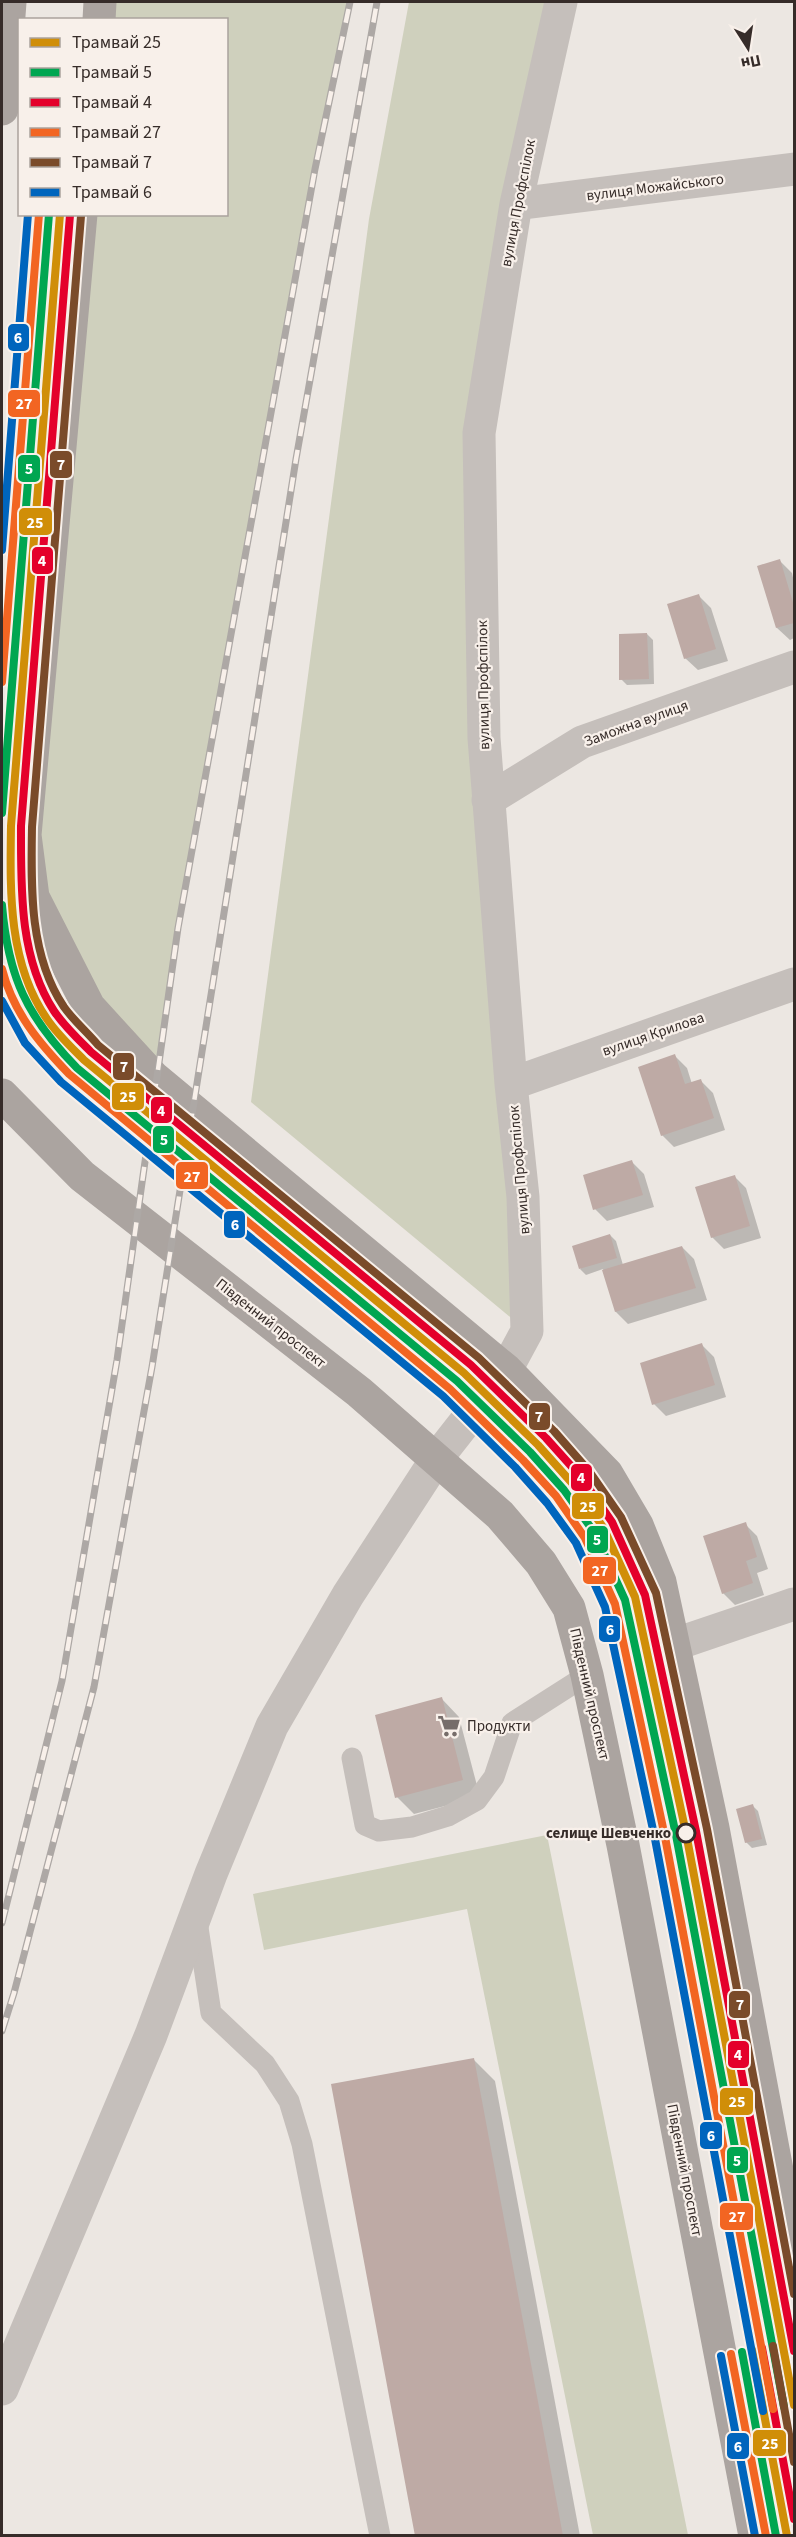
<svg xmlns="http://www.w3.org/2000/svg" width="796" height="2537" font-family="'Source Sans 3',sans-serif">
<style>
.green{fill:#cfd0bd}
.shadow{fill:#0003}
.building{fill:#beaaa5}
.lines{fill:none;stroke-linecap:round;stroke-linejoin:round}
.service{stroke:#c5bfbb;stroke-width:21}
.minor{stroke:#c5bfbb;stroke-width:33}
.primary{stroke:#aba4a0;stroke-width:33}
.rail-casing{stroke:#ada8a5;stroke-width:7}
.rail{stroke:#f8f0ea;stroke-width:4.5;stroke-dasharray:14;stroke-linecap:butt}
.tram-1-casing{stroke:#f8f0ea;stroke-width:12}
.tram-2-casing{stroke:#f8f0ea;stroke-width:12}
.tram-3-casing{stroke:#f8f0ea;stroke-width:12}
.tram-4-casing{stroke:#f8f0ea;stroke-width:12}
.tram-5-casing{stroke:#f8f0ea;stroke-width:12}
.tram-6-casing{stroke:#f8f0ea;stroke-width:12}
.tram-1{stroke:#d08e08;stroke-width:8}
.tram-2{stroke:#00a651;stroke-width:8}
.tram-3{stroke:#e4002b;stroke-width:8}
.tram-4{stroke:#f26522;stroke-width:8}
.tram-5{stroke:#7a4b2a;stroke-width:8}
.tram-6{stroke:#0065bd;stroke-width:8}
.stop-dot{fill:#f8f0ea;stroke:#362c29;stroke-width:3}
.labels{text-anchor:middle;stroke-width:4.5;stroke-linejoin:round;paint-order:stroke}
.street-label{font-size:15px;fill:#362c29;stroke:#f8f0ea}
.poi-label{font-size:15px;fill:#362c29;stroke:#f8f0ea;text-anchor:start}
.stop-label{font-size:15px;font-weight:bold;fill:#362c29;stroke:#f8f0ea;text-anchor:end}
.line-badge{stroke:#f8f0ea;stroke-width:2}
.badge-label{font-size:16px;text-anchor:middle;font-weight:bold;fill:#fff}
</style>
<rect width="100%" height="100%" fill="#ece7e2"/>
<path class="green" d="M100,2H350L315,169L153,1077L33,897L81,215L226,214V20L99,19Z
M409,2H561L479,433L527,1331L251,1102L369,219Z
M547,1835L688,2535H593L467,1909L264,1950L253,1894Z"/>
<path class="shadow" d="M780,561L792,573L794,582V638L790,640L777,628Z
M699,596L711,608L728,661L698,670L685,658Z
M647,634L653,640L654,684L627,685L621,679Z
M675,1056L687,1068L692,1084L701,1081L713,1093L725,1130L674,1147L662,1135Z
M632,1162L644,1174L654,1207L607,1221L595,1209Z
M734,1176L746,1188L761,1238L724,1249L712,1237Z
M610,1235L616,1241L623,1265L682,1247L694,1259L707,1300L628,1324L616,1312L603,1269L586,1275L580,1269Z
M702,1345L714,1357L726,1397L666,1416L654,1404Z
M745,1524L757,1536L768,1569L757,1573L764,1595L735,1605L723,1593Z
M442,1699L459,1717L480,1797L414,1814L397,1797Z
M752,1805L758,1811L767,1845L752,1848L746,1842Z
M473,2059L495,2081L580,2536H417Z"/>
<path class="building" d="M780,559L794,606V623L776,628L757,566Z
M699,594L716,649L684,659L667,604Z
M647,633L649,679L619,680V634Z
M675,1054L685,1084L701,1079L714,1118L661,1136L638,1067Z
M632,1160L643,1195L593,1210L583,1175Z
M735,1175L750,1226L711,1238L695,1187Z
M610,1234L617,1258L579,1269L572,1246Z
M682,1246L696,1288L615,1312L602,1270Z
M702,1343L715,1385L652,1405L640,1363Z
M746,1522L757,1557L746,1561L753,1583L722,1594L703,1536Z
M442,1697L463,1780L395,1798L375,1715Z
M753,1804L762,1839L745,1843L736,1809Z
M474,2058L563,2536H415L331,2084Z"/>
<g class="lines">
<path class="service" d="M352,1758L365,1825L379,1831L412,1827L448,1816L477,1800L494,1777L512,1723L587,1675
M197,1921L211,2013L265,2064L289,2101L302,2144L380,2536"/>
<path class="minor" d="M516,204L794,169
M488,800L582,742L794,667
M511,1084L794,984
M673,1645L794,1604
M2,2389L151,2035L211,1874L272,1726L348,1595L437,1458L506,1370L527,1331L523,1197L511,1084L484,738L479,433L516,204L561,2"/>
<path class="primary" d="M99,20L100,2
M2,109L10,2
M81,214L25,835L33,897L89,1007L153,1077L506,1370L607,1474L637,1525L660,1582L713,1828L794,2261
M2,1095L82,1176L359,1392L500,1515L541,1563L569,1608L587,1675L623,1845L755,2536"/>
<g class="rail-casing">
<path id="rail" d="M2,1923L62,1681L117,1360L178,928L315,169L350,2
M2,2031L14,1993L94,1687L152,1367L296,459L377,2"/>
</g>
<use href="#rail" class="rail"/>
<g class="tram-1-casing">
<path id="tram-1" d="M60,214L11,826C10,891 8,963 47,1019C57,1034 71,1047 84,1060L464,1373L538,1445L572,1483L603,1527L635,1597L686,1833L794,2405
M752,2350L787,2536"/>
</g>
<g class="tram-2-casing">
<path id="tram-2" d="M2,813L49,214
M2,905C8,977 27,1017 77,1068L457,1381L530,1452L564,1490L594,1532L625,1600L676,1835L784,2407
M742,2352L776,2536"/>
</g>
<g class="tram-3-casing">
<path id="tram-3" d="M70,215L21,826C21,889 19,957 54,1011C64,1026 78,1039 91,1052L471,1365L546,1438L581,1477L612,1522L645,1595L696,1831L794,2351
M762,2348L794,2519"/>
</g>
<g class="tram-4-casing">
<path id="tram-4" d="M2,682L39,214
M2,969C13,1012 39,1043 69,1074L450,1389L523,1460L556,1496L585,1538L615,1604L665,1837L773,2409
M731,2354L766,2536"/>
</g>
<g class="tram-5-casing">
<path id="tram-5" d="M81,216L32,827C31,887 29,955 64,1007C74,1021 87,1032 98,1045L479,1358L554,1431L589,1471L621,1517L656,1593L707,1829L794,2294
M773,2346L794,2462"/>
</g>
<g class="tram-6-casing">
<path id="tram-6" d="M2,550L28,214
M2,1001L25,1043L61,1082L443,1396L515,1467L547,1503L576,1543L605,1607L655,1839L763,2411
M721,2356L755,2536"/>
</g>
<use href="#tram-1" class="tram-1"/>
<use href="#tram-2" class="tram-2"/>
<use href="#tram-3" class="tram-3"/>
<use href="#tram-4" class="tram-4"/>
<use href="#tram-5" class="tram-5"/>
<use href="#tram-6" class="tram-6"/>
</g>
<defs>
<g id="supermarket-bare" transform="scale(1.8)"><path d="M-6-5.5h2.5l.6 2H6L4.5 2H-2.5L-4.4-4H-6ZM-1.5 3.2a1.3 1.3 0 1 0 .1 0ZM3 3.2a1.3 1.3 0 1 0 .1 0Z" fill="#766d6a" stroke="#f8f0ea" stroke-width="2.5" paint-order="stroke"/></g>
</defs>
<g fill-rule="evenodd">
<use href="#supermarket-bare" x="449" y="1726"/>
</g>
<circle class="stop-dot" cx="686" cy="1833" r="9"/>
<g class="labels">
<g class="street-label">
<text transform="translate(655 187) rotate(-7)" y="5">вулиця Можайського</text>
<text transform="translate(518 203) rotate(-79)" y="5">вулиця Профспілок</text>
<text transform="translate(483 685) rotate(-91)" y="5">вулиця Профспілок</text>
<text transform="translate(636 723) rotate(-20)" y="5">Заможна вулиця</text>
<text transform="translate(653 1034) rotate(-19)" y="5">вулиця Крилова</text>
<text transform="translate(519 1170) rotate(-95)" y="5">вулиця Профспілок</text>
<text transform="translate(271 1323) rotate(38)" y="5">Південний проспект</text>
<text transform="translate(590 1694) rotate(77)" y="5">Південний проспект</text>
<text transform="translate(685 2170) rotate(79)" y="5">Південний проспект</text>
</g>
<g class="poi-label">
<text x="467" y="1731">Продукти</text>
</g>
<g class="stop-label">
<text x="671" y="1838">селище Шевченко</text>
</g>
</g>
<g class="line-badge">
<rect x="7" y="323" width="23" height="29" rx="6" fill="#0065bd"/>
<rect x="7" y="389" width="34" height="29" rx="6" fill="#f26522"/>
<rect x="49" y="450" width="24" height="29" rx="6" fill="#7a4b2a"/>
<rect x="17" y="454" width="24" height="29" rx="6" fill="#00a651"/>
<rect x="18" y="507" width="35" height="29" rx="6" fill="#d08e08"/>
<rect x="31" y="546" width="23" height="29" rx="6" fill="#e4002b"/>
<rect x="112" y="1052" width="23" height="29" rx="6" fill="#7a4b2a"/>
<rect x="111" y="1082" width="34" height="29" rx="6" fill="#d08e08"/>
<rect x="150" y="1096" width="23" height="28" rx="6" fill="#e4002b"/>
<rect x="152" y="1125" width="23" height="29" rx="6" fill="#00a651"/>
<rect x="175" y="1161" width="34" height="29" rx="6" fill="#f26522"/>
<rect x="223" y="1210" width="23" height="29" rx="6" fill="#0065bd"/>
<rect x="528" y="1402" width="23" height="29" rx="6" fill="#7a4b2a"/>
<rect x="570" y="1463" width="23" height="29" rx="6" fill="#e4002b"/>
<rect x="571" y="1492" width="34" height="28" rx="6" fill="#d08e08"/>
<rect x="586" y="1525" width="23" height="29" rx="6" fill="#00a651"/>
<rect x="582" y="1556" width="35" height="29" rx="6" fill="#f26522"/>
<rect x="598" y="1615" width="23" height="28" rx="6" fill="#0065bd"/>
<rect x="728" y="1990" width="23" height="29" rx="6" fill="#7a4b2a"/>
<rect x="727" y="2040" width="23" height="29" rx="6" fill="#e4002b"/>
<rect x="719" y="2087" width="35" height="29" rx="6" fill="#d08e08"/>
<rect x="699" y="2121" width="24" height="29" rx="6" fill="#0065bd"/>
<rect x="726" y="2146" width="23" height="28" rx="6" fill="#00a651"/>
<rect x="719" y="2202" width="35" height="29" rx="6" fill="#f26522"/>
<rect x="752" y="2429" width="35" height="28" rx="6" fill="#d08e08"/>
<rect x="726" y="2432" width="24" height="28" rx="6" fill="#0065bd"/>
</g>
<g class="badge-label">
<text x="18" y="343">6</text>
<text x="24" y="409">27</text>
<text x="61" y="470">7</text>
<text x="29" y="474">5</text>
<text x="35" y="528">25</text>
<text x="42" y="566">4</text>
<text x="124" y="1072">7</text>
<text x="128" y="1102">25</text>
<text x="161" y="1116">4</text>
<text x="164" y="1145">5</text>
<text x="192" y="1182">27</text>
<text x="235" y="1230">6</text>
<text x="539" y="1422">7</text>
<text x="581" y="1483">4</text>
<text x="588" y="1512">25</text>
<text x="597" y="1545">5</text>
<text x="600" y="1576">27</text>
<text x="610" y="1635">6</text>
<text x="740" y="2010">7</text>
<text x="738" y="2060">4</text>
<text x="737" y="2107">25</text>
<text x="711" y="2141">6</text>
<text x="737" y="2166">5</text>
<text x="737" y="2222">27</text>
<text x="770" y="2449">25</text>
<text x="738" y="2452">6</text>
</g>
<rect width="796" height="2537" fill="none" stroke="#362c29" stroke-width="6"/>
<rect x="18" y="18" width="210" height="198" fill="#f8f0ea" stroke="#aaa29d" stroke-width="1.5"/>
<rect x="30" y="38" width="30" height="9" fill="#d08e08" stroke="#aaa29d" stroke-width="1.5"/>
<text x="72" y="48" font-size="18" fill="#362c29">Трамвай 25</text>
<rect x="30" y="68" width="30" height="9" fill="#00a651" stroke="#aaa29d" stroke-width="1.5"/>
<text x="72" y="78" font-size="18" fill="#362c29">Трамвай 5</text>
<rect x="30" y="98" width="30" height="9" fill="#e4002b" stroke="#aaa29d" stroke-width="1.5"/>
<text x="72" y="108" font-size="18" fill="#362c29">Трамвай 4</text>
<rect x="30" y="128" width="30" height="9" fill="#f26522" stroke="#aaa29d" stroke-width="1.5"/>
<text x="72" y="138" font-size="18" fill="#362c29">Трамвай 27</text>
<rect x="30" y="158" width="30" height="9" fill="#7a4b2a" stroke="#aaa29d" stroke-width="1.5"/>
<text x="72" y="168" font-size="18" fill="#362c29">Трамвай 7</text>
<rect x="30" y="188" width="30" height="9" fill="#0065bd" stroke="#aaa29d" stroke-width="1.5"/>
<text x="72" y="198" font-size="18" fill="#362c29">Трамвай 6</text>
<g transform="translate(748 48) rotate(168)" stroke="#f8f0ea" stroke-width="4.5" paint-order="stroke">
<path d="M0-4.5L10 22L0 15L-10 22Z" fill="#362c29"/>
<text y="-9" font-size="16" font-weight="bold" text-anchor="middle" fill="#362c29">Пн</text>
</g>
</svg>
